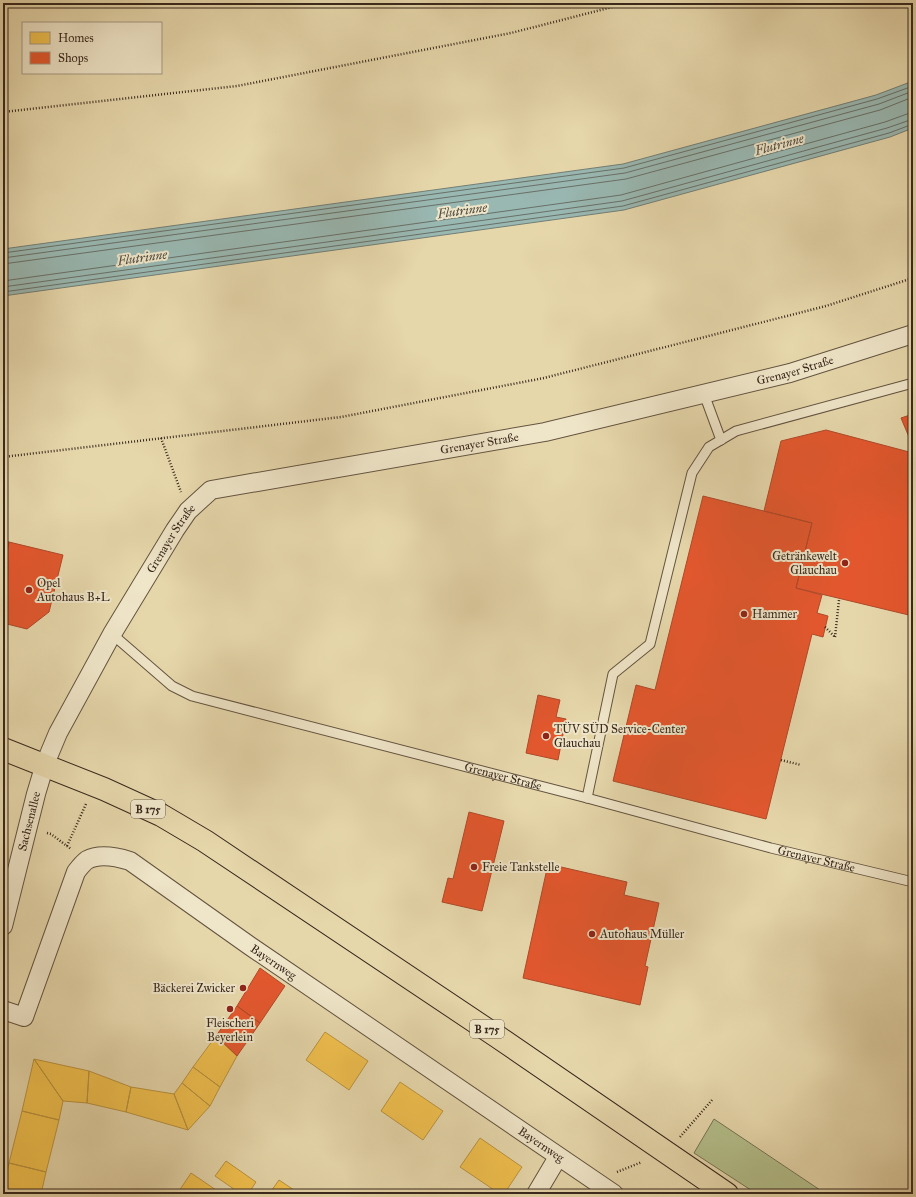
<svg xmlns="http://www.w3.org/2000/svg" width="916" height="1197" font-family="'IM FELL Great Primer',serif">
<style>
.green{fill:#b3be8a;stroke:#767354}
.water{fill:#99b8b2;stroke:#727e76}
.homes{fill:#f2c14e;stroke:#ba933f}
.shops{fill:#e4572e;stroke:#b04929}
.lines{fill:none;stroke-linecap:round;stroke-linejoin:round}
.shore{stroke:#687068;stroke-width:1}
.lane-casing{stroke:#645440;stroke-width:11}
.street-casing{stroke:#645440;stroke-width:20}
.primary-casing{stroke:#38281d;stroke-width:24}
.path{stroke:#38281d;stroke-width:2.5;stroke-dasharray:1 2;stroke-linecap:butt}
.lane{stroke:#efe5c8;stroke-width:9}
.street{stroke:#efe5c8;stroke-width:18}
.primary{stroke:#e6d7ab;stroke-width:22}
.poi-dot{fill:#8f2418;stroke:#efe5c8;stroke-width:1.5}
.labels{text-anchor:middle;stroke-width:4;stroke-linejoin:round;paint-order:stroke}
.shield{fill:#efe5c8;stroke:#6f6150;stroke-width:1}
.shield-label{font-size:11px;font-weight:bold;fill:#38281d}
.street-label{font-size:12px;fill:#38281d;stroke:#efe5c8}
.poi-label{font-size:12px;fill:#38281d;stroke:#efe5c8;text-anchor:start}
.water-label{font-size:13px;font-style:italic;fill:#504c42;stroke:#efe5c8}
</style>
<rect width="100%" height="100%" fill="#e6d7ab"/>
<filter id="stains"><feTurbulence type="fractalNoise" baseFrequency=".005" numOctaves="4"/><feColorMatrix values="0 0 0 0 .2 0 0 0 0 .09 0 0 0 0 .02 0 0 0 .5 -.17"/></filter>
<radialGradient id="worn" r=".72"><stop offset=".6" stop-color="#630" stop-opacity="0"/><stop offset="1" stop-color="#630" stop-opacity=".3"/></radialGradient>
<path class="green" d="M714,1119L826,1194H757L694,1153Z"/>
<path class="water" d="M913,81V128L890,137L624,210L3,296V249L623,164L876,95Z"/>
<path class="homes" d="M325,1032L368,1061L349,1090L306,1060Z
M216,1036L237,1056L220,1087L193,1067Z
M34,1059L63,1101L59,1120L22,1111Z
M34,1059L89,1071L87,1103L63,1101Z
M193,1067L220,1087L210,1106L182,1083Z
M89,1071L131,1087L126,1112L87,1103Z
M400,1082L443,1111L423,1140L381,1111Z
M182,1083L210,1106L188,1130L174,1094Z
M131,1087L174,1094L188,1130L126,1112Z
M22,1111L59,1120L46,1172L9,1163Z
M480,1138L522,1167L504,1194H500L460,1167Z
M226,1161L256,1182L248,1194H241L215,1176Z
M9,1163L46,1172L41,1194H3V1187Z
M191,1173L222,1194H177Z
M279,1180L300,1194H269Z"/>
<path class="shops" d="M913,414V436L909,437L901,418Z
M826,430L913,453V616L796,588L812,523L764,511L781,441Z
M703,496L812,523L796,588L822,595L817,613L828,616L823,637L812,634L766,819L613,781L636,685L655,690Z
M3,540L9,542L3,568Z
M9,542L63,555L49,612L27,629L3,623V568Z
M538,695L560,700L556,717L566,719L558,760L526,753Z
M469,812L504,821L482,911L442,902L448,878L453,879Z
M548,864L627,882L624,895L659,903L645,966L648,967L640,1005L523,978Z
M260,968L285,986L260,1023L237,1006Z
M237,1006L260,1023L237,1056L216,1036Z"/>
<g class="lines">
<path class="shore" d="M3,253L624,168L877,99L913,86
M3,258L625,173L879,104L913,91
M3,264L626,179L880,110L913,97
M3,281L621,195L885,122L907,114L913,113
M3,287L622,201L887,128L913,119
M3,292L623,206L889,133L913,124"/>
<g class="lane-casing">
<g id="lane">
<path d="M704,394L721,440"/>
<path id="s1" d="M112,634L172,686L192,696L587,798L771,848L913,882"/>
<path d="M587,798L613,674L650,644L692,473L709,447L736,431L913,383"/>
</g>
</g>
<g class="street-casing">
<g id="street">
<path id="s2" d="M3,926L36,794L45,764L58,733L112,634L175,530L188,511L211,490L545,432L790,373L913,334"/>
<path id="s3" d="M3,1010L24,1017L76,872C79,868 83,863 87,860C100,853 117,857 130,861L250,946L614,1194"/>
<path d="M536,1194L558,1157"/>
</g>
</g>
<g class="primary-casing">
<path id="primary" d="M3,749L104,789L161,815L205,841L498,1037L727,1194"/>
</g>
<path class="path" d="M3,112L237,86L511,33L628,3
M161,438L181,492
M3,457L341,417L544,378L826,306L913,278
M825,627L835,637
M835,637L839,600
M781,760L801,765
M47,833L51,834L71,849
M67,846L86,804
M680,1137L712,1100
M617,1172L642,1162"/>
<use href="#lane" class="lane"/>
<use href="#street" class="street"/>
<use href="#primary" class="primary"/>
</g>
<g class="poi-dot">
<circle cx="845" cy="563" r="4"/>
<circle cx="29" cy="590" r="4"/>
<circle cx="744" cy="614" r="4"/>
<circle cx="546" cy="736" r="4"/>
<circle cx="474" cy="867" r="4"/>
<circle cx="592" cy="934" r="4"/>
<circle cx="243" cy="988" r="4"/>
<circle cx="230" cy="1009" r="4"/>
</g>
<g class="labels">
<g class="shield">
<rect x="131" y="800" width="34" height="18" rx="3"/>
<rect x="470" y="1020" width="34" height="18" rx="3"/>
</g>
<g class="shield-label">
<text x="148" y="813">B 175</text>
<text x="487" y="1033">B 175</text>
</g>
<g class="street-label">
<text dy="4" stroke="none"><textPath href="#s2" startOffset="1086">Grenayer Straße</textPath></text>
<text dy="4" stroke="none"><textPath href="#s2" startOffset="762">Grenayer Straße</textPath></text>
<text dy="4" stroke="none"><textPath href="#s2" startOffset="426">Grenayer Straße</textPath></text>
<text dy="4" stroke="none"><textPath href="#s1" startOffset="423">Grenayer Straße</textPath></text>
<text dy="4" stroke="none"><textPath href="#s2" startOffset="108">Sachsenallee</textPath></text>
<text dy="4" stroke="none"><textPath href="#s1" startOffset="747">Grenayer Straße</textPath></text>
<text dy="4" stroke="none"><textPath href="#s3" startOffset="412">Bayernweg</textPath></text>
<text dy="4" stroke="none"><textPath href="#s3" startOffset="736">Bayernweg</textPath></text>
</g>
<g class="poi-label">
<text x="837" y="560" text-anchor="end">Getränkewelt<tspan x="837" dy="14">Glauchau</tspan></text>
<text x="37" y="587">Opel<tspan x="37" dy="14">Autohaus B+L</tspan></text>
<text x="752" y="618">Hammer</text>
<text x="554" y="733">TÜV SÜD Service-Center<tspan x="554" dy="14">Glauchau</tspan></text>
<text x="482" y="871">Freie Tankstelle</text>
<text x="600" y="938">Autohaus Müller</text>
<text x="235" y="992" text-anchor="end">Bäckerei Zwicker</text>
<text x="230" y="1027" text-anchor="middle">Fleischeri<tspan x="230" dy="14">Beyerlein</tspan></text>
</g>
<g class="water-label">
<text transform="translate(779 144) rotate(-15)" y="5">Flutrinne</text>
<text transform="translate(462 210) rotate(-8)" y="5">Flutrinne</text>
<text transform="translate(142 257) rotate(-8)" y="5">Flutrinne</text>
</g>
</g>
<rect width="916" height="1197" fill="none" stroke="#e6d7ab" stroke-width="16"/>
<rect x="4" y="4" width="908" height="1189" fill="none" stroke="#38281d" stroke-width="2"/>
<rect x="8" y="8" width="900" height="1181" fill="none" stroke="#38281d"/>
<rect x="22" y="22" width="140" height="52" fill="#efe5c8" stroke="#a69984"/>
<rect x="30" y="32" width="20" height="12" fill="#f2c14e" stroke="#a69984"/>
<text x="58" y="42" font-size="12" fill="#38281d">Homes</text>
<rect x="30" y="52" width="20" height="12" fill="#e4572e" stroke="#a69984"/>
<text x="58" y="62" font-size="12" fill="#38281d">Shops</text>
<rect width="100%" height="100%" filter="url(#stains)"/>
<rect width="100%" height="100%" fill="url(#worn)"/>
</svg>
